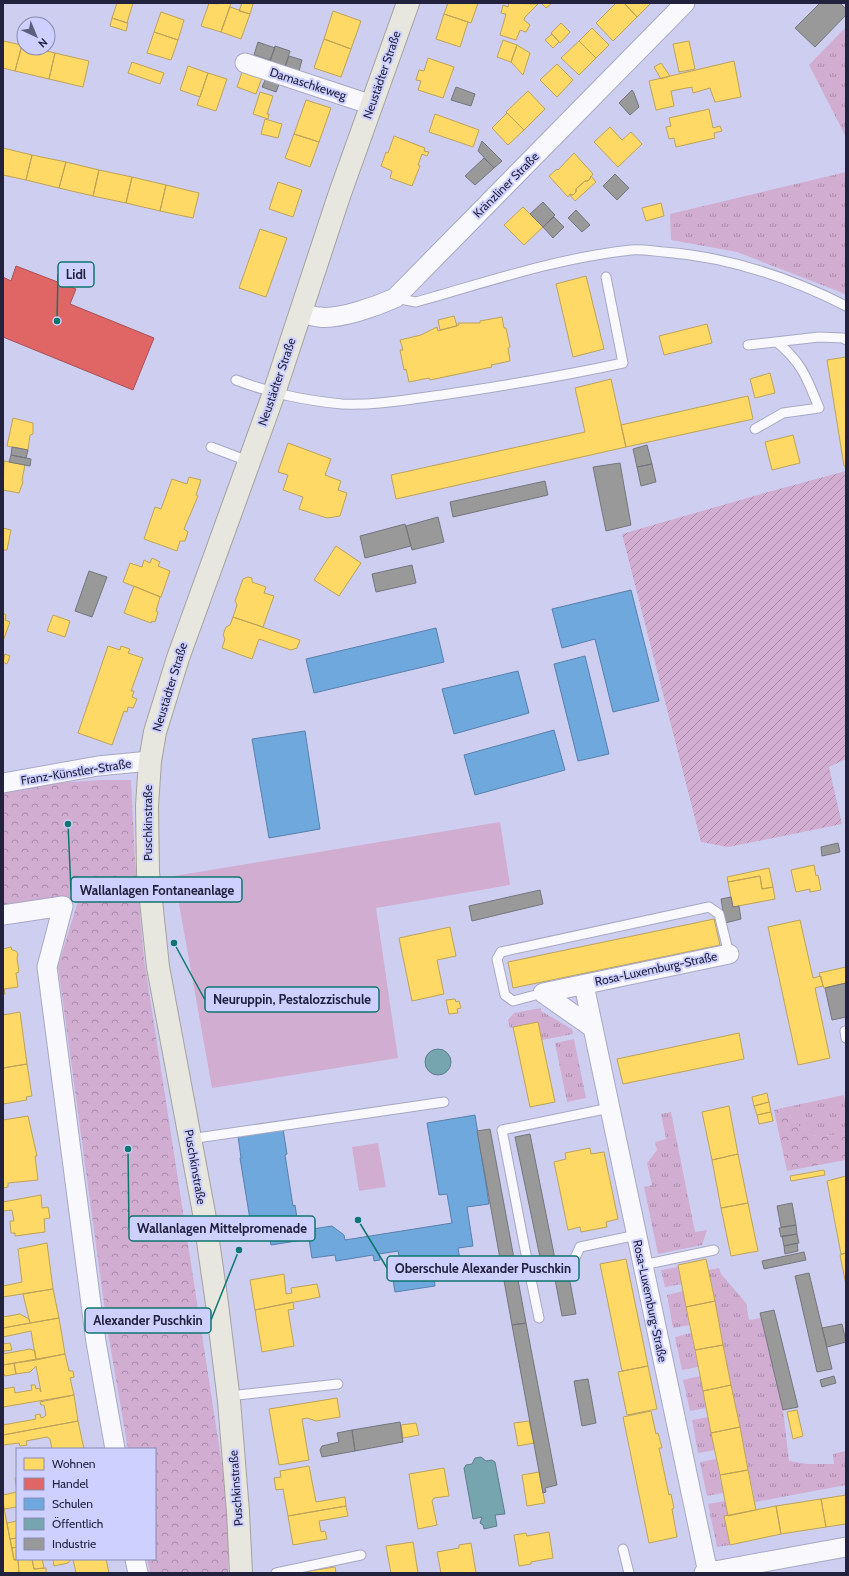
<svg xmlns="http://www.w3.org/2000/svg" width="849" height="1576" font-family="Cabin,sans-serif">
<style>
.grass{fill:url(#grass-tufts)}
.forest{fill:url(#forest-crowns)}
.garden{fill:url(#garden-furrows)}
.pitch{fill:#d1add2}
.homes{fill:#ffd966;stroke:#bda25a}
.shops{fill:#e06666;stroke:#a7525a}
.schools{fill:#6fa8dc;stroke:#5880ad}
.public{fill:#76a5af;stroke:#5d7e8d}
.industry{fill:#999;stroke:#75757e}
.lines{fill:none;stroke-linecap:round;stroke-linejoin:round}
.service-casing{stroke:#a8a8c5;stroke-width:11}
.minor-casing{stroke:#a8a8c5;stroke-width:21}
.primary-casing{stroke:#a4a29e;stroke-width:24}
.service{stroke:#f8f8fd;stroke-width:9}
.minor{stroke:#f8f8fd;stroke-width:19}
.primary{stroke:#e7e6df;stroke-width:22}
.labels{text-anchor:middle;stroke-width:4;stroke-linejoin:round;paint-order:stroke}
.street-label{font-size:12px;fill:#22223e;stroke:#ced1ff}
.leader{fill:none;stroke:#0f766e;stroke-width:1.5}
.callout-dot{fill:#0f766e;stroke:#ced1ff;stroke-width:1.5}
.callout{fill:#ced1ff;stroke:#0f766e;stroke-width:1.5}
.callout-label{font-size:13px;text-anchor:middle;font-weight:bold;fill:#22223e}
</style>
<defs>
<pattern id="grass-tufts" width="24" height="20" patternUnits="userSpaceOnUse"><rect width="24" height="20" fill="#d1add2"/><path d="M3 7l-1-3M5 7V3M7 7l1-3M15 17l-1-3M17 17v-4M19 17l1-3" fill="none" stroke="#a98cac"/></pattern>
<pattern id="forest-crowns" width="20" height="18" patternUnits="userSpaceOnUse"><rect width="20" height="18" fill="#d1add2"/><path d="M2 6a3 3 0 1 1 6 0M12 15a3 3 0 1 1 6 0" fill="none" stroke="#a98cac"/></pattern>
<pattern id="garden-furrows" width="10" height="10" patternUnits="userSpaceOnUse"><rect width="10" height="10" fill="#d1add2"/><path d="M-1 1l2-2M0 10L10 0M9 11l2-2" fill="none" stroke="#a98cac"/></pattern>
</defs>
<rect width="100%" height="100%" fill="#cecff0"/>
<path class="grass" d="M846,27V137L809,65Z
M846,172V295L840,292L737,252L671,240L670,214Z
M541,1008V1011L572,1029L573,1034L542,1040L538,1022L510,1028L508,1020L514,1013Z
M574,1039L586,1098L567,1102L555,1043Z
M844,1095L845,1101H846V1133C807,1140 809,1136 782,1108Z
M671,1112L695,1232L707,1230L702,1245L658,1254L644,1187L652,1185L647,1163L657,1150L655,1142L666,1139L661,1114Z
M678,1267L682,1284L665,1287L661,1270Z
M719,1268L721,1274L746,1303L749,1320L761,1318L783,1410L789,1461L807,1464H834L833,1454L846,1451V1485L755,1502L708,1270Z
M683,1291L690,1325L673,1328L667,1295Z
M691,1333L698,1367L682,1370L675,1337Z
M700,1376L706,1408L690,1411L683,1380Z
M708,1417L715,1450L698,1453L692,1420Z
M716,1459L723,1493L707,1496L700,1462Z
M725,1501L728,1516L724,1517L730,1545L717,1547L708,1504Z"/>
<path class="forest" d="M102,780H131L135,860L144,959L229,1510L228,1573H150L147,1559H155V1449H128L108,1333L58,966L79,898L3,909V789L20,785Z
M782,1108C809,1136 807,1140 846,1133V1160L787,1171L774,1110Z"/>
<path class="garden" d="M846,471V759L829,767L842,824L728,847L701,842L622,534L768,492Z"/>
<path class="pitch" d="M500,822L510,885L376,908L398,1058L212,1088L174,876Z
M378,1143L386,1187L359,1191L352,1147Z"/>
<path class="homes" d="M117,3H133L127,23L112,18Z
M209,3L218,4V3H231L221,32L201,26Z
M242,3L253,4L250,14L239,11Z
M448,3H478L471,23L444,14Z
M509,3L538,4L525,17L524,20L530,25L526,32L520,30L516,40L500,35L506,14L501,13L503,5L508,7Z
M541,3H552L546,8Z
M616,3H624L637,17L613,41L596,23Z
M624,3H651L637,17Z
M230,7L250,14L241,39L221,32Z
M333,11L361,21L351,49L324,39Z
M161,12L184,20L178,40L154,32Z
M444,14L468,22L460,47L436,39Z
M112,18L128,23L126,31L110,26Z
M561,23L570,32L560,43L551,33Z
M592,28L609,45L596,58L579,41Z
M154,32L178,40L171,60L147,53Z
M552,34L559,42L553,48L545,40Z
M324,39L351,49L341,77L314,68Z
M503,40L517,45L511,62L497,57Z
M3,41L22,45L15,71L3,68Z
M579,41L596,58L579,75L561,58Z
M689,41L695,69L679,72L673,44Z
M22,45L24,46V48H34L55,53L49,79L15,71Z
M517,45L530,53L523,75L511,62Z
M55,53L89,61L83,87L49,79Z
M428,58L454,67L443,98L418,90L421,81L416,80L419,70L424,71Z
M734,61L741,97L715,102L710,88L693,93L692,87L671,91L674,106L656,110L649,81Z
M132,62L164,73L160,84L128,73Z
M661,63L670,76L661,79L654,67Z
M557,64L573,80L557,97L540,80Z
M188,66L208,73L200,97L180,90Z
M243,69L263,75L256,94L237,87Z
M208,73L227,79L216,111L197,105Z
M528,91L545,109L524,130L506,112Z
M260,92L273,96L267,114H269L268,119L253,114Z
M306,100L331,108L319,142L294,134Z
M709,109L713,128L720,126L722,131L714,133L715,138L676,147L674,138L669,139L666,127L671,126L669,118Z
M507,113L524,130L508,145L492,128Z
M435,114L479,130L473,147L429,132Z
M265,119L282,124L278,138L261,134Z
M610,127L622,140L631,132L642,144L618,167L594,142Z
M294,134L319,142L310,167L285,158Z
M394,136L425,148L424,151L429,152L427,156L422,154L418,165L420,166L412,186L390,178L392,171L381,166L386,152L388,153Z
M3,148L32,155L26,180L3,175Z
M574,153L593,174L588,181H585L576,189V192L573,195L570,194L568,197L549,176L557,169L558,170Z
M32,155L66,162L59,188L26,180Z
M66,162L99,170L93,196L59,188Z
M99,170L132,177L126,203L93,196Z
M591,176L596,182L575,201L570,195H573L576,192V189L585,181H588L590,179Z
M132,177L166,185L160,211L126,203Z
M278,182L302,190L293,217L269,209Z
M166,185L199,193L193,218L160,211Z
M661,203L664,216L646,221L642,208Z
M523,207L543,227L524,245L504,225Z
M260,229L287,238L266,297L239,288Z
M586,276L604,349L573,357L556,284Z
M454,316L457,326L440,330L438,320Z
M502,317L504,328H506L510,347L508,348L510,361L491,365L492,367L430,380L429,378L409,382L406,369L404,370L400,350H403L400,340L421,335L437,327L438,331L459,325L458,323H480V321Z
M707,324L712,343L664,355L659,336Z
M846,357V466H844L827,360Z
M770,373L775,393L755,398L750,379Z
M611,379L626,447L396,499L391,475L585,432L575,388Z
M748,396L753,419L626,447L621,425Z
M13,418L33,423V434L30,435L28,450L7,446Z
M793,435L800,463L772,470L765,442Z
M288,443L331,459L325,475L341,481L338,490L347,493L340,516L327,518L299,509L303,497L283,490L288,475L278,472Z
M4,461L25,465L22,480L23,482L19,493L3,490Z
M189,477L201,480L196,495L198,496L184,529L188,532L185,541H180L177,551L144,539L155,507L161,509L172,479L187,484Z
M3,528L11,530L7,550H3Z
M336,546L361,563L339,596L314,580Z
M152,558L160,562L158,566L170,571L161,597L123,582L130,563L142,567L144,560L150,563Z
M248,577L252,578V582L266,587L264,593L274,596L263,627L233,617L237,605L235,601L243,579Z
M134,586L160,597L156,611L158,612L155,622L152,621L151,623L124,613Z
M3,613L6,615L5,620L10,622L3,641Z
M53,615L70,621L65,637L47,631Z
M233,617L300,640L297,648L291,650L259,639L252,659L222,648L225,639L223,635L226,627L230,625Z
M108,646L120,650L121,646L130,649L128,653L143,658L131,691H134L132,697L137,699L133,708L128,707L127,712L124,711L112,745L78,733Z
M5,654L10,656L7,664L3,662Z
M814,865L816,876L818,875L821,890L810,892V889L796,892L791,870Z
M769,868L773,887L762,889L760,876L728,882L727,877Z
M760,876L762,889L773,887L775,899L733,907L728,882Z
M714,919L720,945L513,988L508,962Z
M800,920L813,978L821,976L823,986L815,988L830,1058L798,1065L768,927Z
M450,927L456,956L437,960L444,994L412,1001L399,938Z
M11,947L12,950L16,951L18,954L17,958L19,972L16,973L18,987L4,989L5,994H3V949Z
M846,967V983L824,988L819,973Z
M455,999L456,1002L459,1001L461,1008L457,1009L458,1013L449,1014L446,1000Z
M20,1012L27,1064L3,1068V1015Z
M538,1022L555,1102L530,1107L513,1027Z
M739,1033L744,1059L623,1084L617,1059Z
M27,1064L32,1096L26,1097L27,1100L3,1104V1068Z
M767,1093L769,1102L754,1106L752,1097Z
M769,1102L771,1112L757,1115L754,1106Z
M729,1106L738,1154L712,1160L702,1112Z
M771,1112L773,1121L759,1124L757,1115Z
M28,1116L37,1156H35L38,1180L8,1183V1187L3,1188V1120Z
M590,1148L591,1154L604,1152L618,1219L606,1222L607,1227L581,1232L580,1227L568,1230L554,1162L566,1159L565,1153Z
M738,1154L748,1203L721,1208L712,1160Z
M824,1170L825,1175L791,1181L790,1176Z
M846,1176V1253L841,1254L827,1181Z
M41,1195L42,1208L48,1207L50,1218L44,1219L45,1232L15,1236V1233H11L10,1221H14L12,1210L3,1211V1202Z
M748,1203L758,1251L731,1256L721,1208Z
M47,1243L53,1289L3,1297V1286L22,1282L18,1249Z
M846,1253V1285L840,1255Z
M626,1259L648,1366L622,1371L600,1264Z
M706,1259L715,1301L686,1307L678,1265Z
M284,1274L286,1294L292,1293L291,1288L317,1284L320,1297L255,1310L250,1280Z
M53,1289L59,1318L30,1323L23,1294Z
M715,1301L723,1345L695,1350L686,1307Z
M293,1302L294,1309L288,1310L294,1346L262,1352L255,1310Z
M20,1314L29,1319L30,1323L3,1328V1317Z
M59,1318L65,1354L36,1360L31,1331L3,1337V1328Z
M10,1343L12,1350L4,1351L3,1354L30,1349L35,1351L36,1360L3,1365V1344Z
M723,1345L731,1385L703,1391L695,1350Z
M65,1354L69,1371H73L74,1377L70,1378L74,1395L3,1407V1389L14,1387L15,1393L32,1390L31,1385H35L36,1389L39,1388L41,1392L36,1366L30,1372L16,1374L14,1363Z
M14,1363L16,1374L5,1376L4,1374H3V1365Z
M648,1366L657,1409L627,1415L618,1372Z
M731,1385L740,1427L711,1433L703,1391Z
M74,1395L78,1421L3,1435V1425L36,1419L35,1415L40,1414L41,1418L44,1417L46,1415L44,1405H41L40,1402Z
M337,1398L340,1417L316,1421L307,1418L302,1419L309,1460L279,1465L269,1409Z
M797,1410L803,1436L793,1439L787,1412Z
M651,1411L656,1434L658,1433L662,1448H659L669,1495L671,1494L674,1508L672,1509L677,1537L649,1543L623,1417Z
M78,1421L84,1449H52L50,1439L47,1437L26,1441L27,1445L20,1446L19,1443L3,1445V1435Z
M529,1421L534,1443L518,1446L514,1423Z
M416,1423L419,1435L403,1438L401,1425Z
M740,1427L748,1470L720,1475L711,1433Z
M309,1466L316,1502L345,1497L346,1506L288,1516L283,1489L276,1490L274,1478L281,1477L280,1471Z
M444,1468L449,1496L434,1498L432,1501L437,1525L418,1529L409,1474Z
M748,1470L756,1510L728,1516L720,1475Z
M539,1472L545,1503L527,1506L522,1475Z
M17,1477V1490L15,1478Z
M17,1492V1507L4,1509L3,1495Z
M846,1495V1524L826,1527L821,1499Z
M821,1499L826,1527L781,1534L776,1506Z
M3,1503L14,1560L18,1559L19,1573H3Z
M346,1506L348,1516L319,1521L321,1532L325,1531L327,1539L293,1545L288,1516Z
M776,1506L781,1534L730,1545L724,1516Z
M17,1521V1538L10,1539L7,1523Z
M549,1532L553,1558L531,1562V1564L519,1566L514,1535L526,1533L527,1536Z
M17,1538V1547L12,1548L10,1539Z
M413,1542L418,1573H391L386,1546Z
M471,1543L476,1573H441L437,1552L459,1548V1545Z
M17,1547V1559H19L14,1560L12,1548Z
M18,1559H32L34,1569L46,1568V1573H19Z
M32,1559H42L44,1568L34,1569Z
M53,1559H71L68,1563L54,1566Z
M73,1559H106L109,1573H76Z
M335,1567L336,1573H297Z"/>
<path class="shops" d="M16,266L76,289L70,304L154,338L133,390L3,337V277L11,281Z"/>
<path class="schools" d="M631,590L659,701L613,712L595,639L562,648L552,609Z
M436,628L444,662L314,693L306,659Z
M585,656L609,754L578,761L554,664Z
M518,671L529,713L454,734L442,689Z
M554,730L565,770L475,795L464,755Z
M305,731L320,829L269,838L252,739Z
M475,1115L489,1204L467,1207L473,1246L458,1248L462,1272L434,1276L435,1286L395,1292L390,1262L399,1256L398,1251L379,1254L380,1260L374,1261L373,1255L336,1261L335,1255L312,1258L309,1239L271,1245L269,1235L253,1238L240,1158H241L238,1136L283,1129L287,1154L285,1155L293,1206L295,1205L299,1231L332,1226L344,1235L345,1240L452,1223L447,1194L439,1195L427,1123Z"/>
<path class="public" d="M425 1062a13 13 0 1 1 26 0a13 13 0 1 1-26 0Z
M481,1457L486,1461L492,1460L495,1462L505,1514L495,1515L497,1526L484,1529L483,1525L480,1523L482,1517L473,1519L464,1468L466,1465L472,1464L475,1458Z"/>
<path class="industry" d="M820,3H840L846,9V15L815,47L795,28Z
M258,42L275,48L270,60L254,55Z
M275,46L290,51L285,67L270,62Z
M289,56L302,60L299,71L285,66Z
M266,78L280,82L276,92L262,87Z
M456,87L475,94L471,106L451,100Z
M632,90L634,93L639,107L630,115L619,103Z
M482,141L502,161L494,168L478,151Z
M484,158L494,168L475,185L465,176Z
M615,174L629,188L617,200L603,186Z
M543,202L555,215L543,227L530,214Z
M576,210L590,225L582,232L568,218Z
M554,217L564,227L553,238L543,227Z
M647,445L652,464L637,467L633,449Z
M12,447L28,450L26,458L11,455Z
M11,455L31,459L30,466L9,462Z
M620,463L631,525L606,531L593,467Z
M652,464L656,482L641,486L637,467Z
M545,481L548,495L453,517L450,502Z
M438,517L444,542L412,550L406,526Z
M405,524L411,546L365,558L360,536Z
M412,565L416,583L376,592L372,574Z
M89,571L107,577L92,617L75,611Z
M838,843L840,852L822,856L821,847Z
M540,890L543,904L472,921L469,906Z
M731,897L733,907L739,906L741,919L725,923L721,899Z
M846,983V1017L832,1020L825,988Z
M490,1129L526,1323L512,1325L477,1131Z
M530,1134L555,1259L541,1262L515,1137Z
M792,1203L796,1225L781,1227L777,1206Z
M796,1225L797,1234L781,1237L779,1228Z
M797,1234L799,1243L784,1246L782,1236Z
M797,1243L798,1251L785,1254L784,1246Z
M804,1252L806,1260L764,1269L762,1261Z
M568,1271L576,1314L562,1316L554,1274Z
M809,1273L832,1369L817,1372L795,1276Z
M774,1310L798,1407L783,1410L760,1313Z
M526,1323L557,1485L545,1488L546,1492L543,1493L512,1325Z
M842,1324L846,1342L827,1347L822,1328Z
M834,1376L836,1383L822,1387L820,1380Z
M588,1379L596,1423L582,1426L574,1381Z
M400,1422L403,1442L355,1451L352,1430Z
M352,1430L355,1451L322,1457L320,1450L322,1446L339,1442L337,1433Z"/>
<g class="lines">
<g class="service-casing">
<path id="service" d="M395,298L416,302C487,282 557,258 631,250C641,249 653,251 664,252C728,257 789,277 846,306
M748,345L819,337L843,338L846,340
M236,380C273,394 303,400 342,404C375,406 409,399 442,395C503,386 563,376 623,363L606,277
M755,429L783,413L819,408C807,378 802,363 777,342
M211,447L248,461
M543,993L513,1001L505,995L497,959L501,952L709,907L719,914L729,954
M845,1031L846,1038
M610,1108L502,1130L529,1270L574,1260L580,1247L637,1235
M190,1139L444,1102
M643,1265L714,1250
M529,1270L539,1318
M229,1396L338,1384
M623,1549L629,1573
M276,1573L361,1555"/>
</g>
<g class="minor-casing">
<path id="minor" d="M245,63L372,105
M301,312C307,314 313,317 319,317C339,320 377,306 395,298L685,3
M3,783L98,766L150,761
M3,915L63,906L47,967L96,1342L115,1449
M584,985L708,1573
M543,993L729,954
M543,993L593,1028
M135,1559L138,1573
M704,1573L846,1547"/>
</g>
<g class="primary-casing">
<path id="primary" d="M241,1573L238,1512L229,1401L217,1304L204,1213L158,967L148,872L147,806L150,761L155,732L178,658L274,393L339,196L408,3"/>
</g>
<use href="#service" class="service"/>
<use href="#minor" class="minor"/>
<use href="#primary" class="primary"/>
</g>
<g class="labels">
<g class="street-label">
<text transform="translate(382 75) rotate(-71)" y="4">Neustädter Straße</text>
<text transform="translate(308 84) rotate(18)" y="4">Damaschkeweg</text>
<text transform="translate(506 185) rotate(-45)" y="4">Kränzliner Straße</text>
<text transform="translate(277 382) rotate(-71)" y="4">Neustädter Straße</text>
<text transform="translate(170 687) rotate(-73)" y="4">Neustädter Straße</text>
<text transform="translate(76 772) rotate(-9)" y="4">Franz-Künstler-Straße</text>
<text transform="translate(148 823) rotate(-90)" y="4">Puschkinstraße</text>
<text transform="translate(656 969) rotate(-12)" y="4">Rosa-Luxemburg-Straße</text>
<text transform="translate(195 1167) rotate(80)" y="4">Puschkinstraße</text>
<text transform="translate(650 1301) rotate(78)" y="4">Rosa-Luxemburg-Straße</text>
<text transform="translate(236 1488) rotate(-94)" y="4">Puschkinstraße</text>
</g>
</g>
<path class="leader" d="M57 321L58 274M68 824L71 890M174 943L205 1000M128 1149L129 1228M358 1220L387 1268M239 1250L211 1320"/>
<g class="callout-dot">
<circle cx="57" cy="321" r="4"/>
<circle cx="68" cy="824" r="4"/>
<circle cx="174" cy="943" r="4"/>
<circle cx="128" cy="1149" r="4"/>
<circle cx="358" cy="1220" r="4"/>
<circle cx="239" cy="1250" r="4"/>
</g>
<g class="callout">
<rect x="58" y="262" width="36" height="25" rx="4"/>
<rect x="71" y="877" width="171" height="25" rx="4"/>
<rect x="205" y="987" width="174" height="25" rx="4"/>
<rect x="129" y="1216" width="186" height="25" rx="4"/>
<rect x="387" y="1256" width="192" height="25" rx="4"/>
<rect x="85" y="1308" width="126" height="25" rx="4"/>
</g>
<g class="callout-label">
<text x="76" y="279">Lidl</text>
<text x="157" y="895">Wallanlagen Fontaneanlage</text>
<text x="292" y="1004">Neuruppin, Pestalozzischule</text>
<text x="222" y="1233">Wallanlagen Mittelpromenade</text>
<text x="483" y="1273">Oberschule Alexander Puschkin</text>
<text x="148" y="1325">Alexander Puschkin</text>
</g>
<rect width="849" height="1576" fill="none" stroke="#22223e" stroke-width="8"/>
<rect x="16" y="1448" width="140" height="112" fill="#ced1ff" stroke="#898bb2"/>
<rect x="24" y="1458" width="20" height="12" fill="#ffd966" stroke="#898bb2"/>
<text x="52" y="1468" font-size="12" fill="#22223e">Wohnen</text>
<rect x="24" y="1478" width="20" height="12" fill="#e06666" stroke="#898bb2"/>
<text x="52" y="1488" font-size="12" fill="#22223e">Handel</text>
<rect x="24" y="1498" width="20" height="12" fill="#6fa8dc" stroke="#898bb2"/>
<text x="52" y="1508" font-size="12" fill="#22223e">Schulen</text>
<rect x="24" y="1518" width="20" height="12" fill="#76a5af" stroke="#898bb2"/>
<text x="52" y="1528" font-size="12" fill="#22223e">Öffentlich</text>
<rect x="24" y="1538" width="20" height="12" fill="#999999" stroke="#898bb2"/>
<text x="52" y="1548" font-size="12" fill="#22223e">Industrie</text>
<g transform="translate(36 36) rotate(136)"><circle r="19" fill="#ced1ff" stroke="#898bb2"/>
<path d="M0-3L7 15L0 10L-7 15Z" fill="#5e5f7c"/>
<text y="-6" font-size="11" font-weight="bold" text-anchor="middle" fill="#22223e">N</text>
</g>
</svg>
